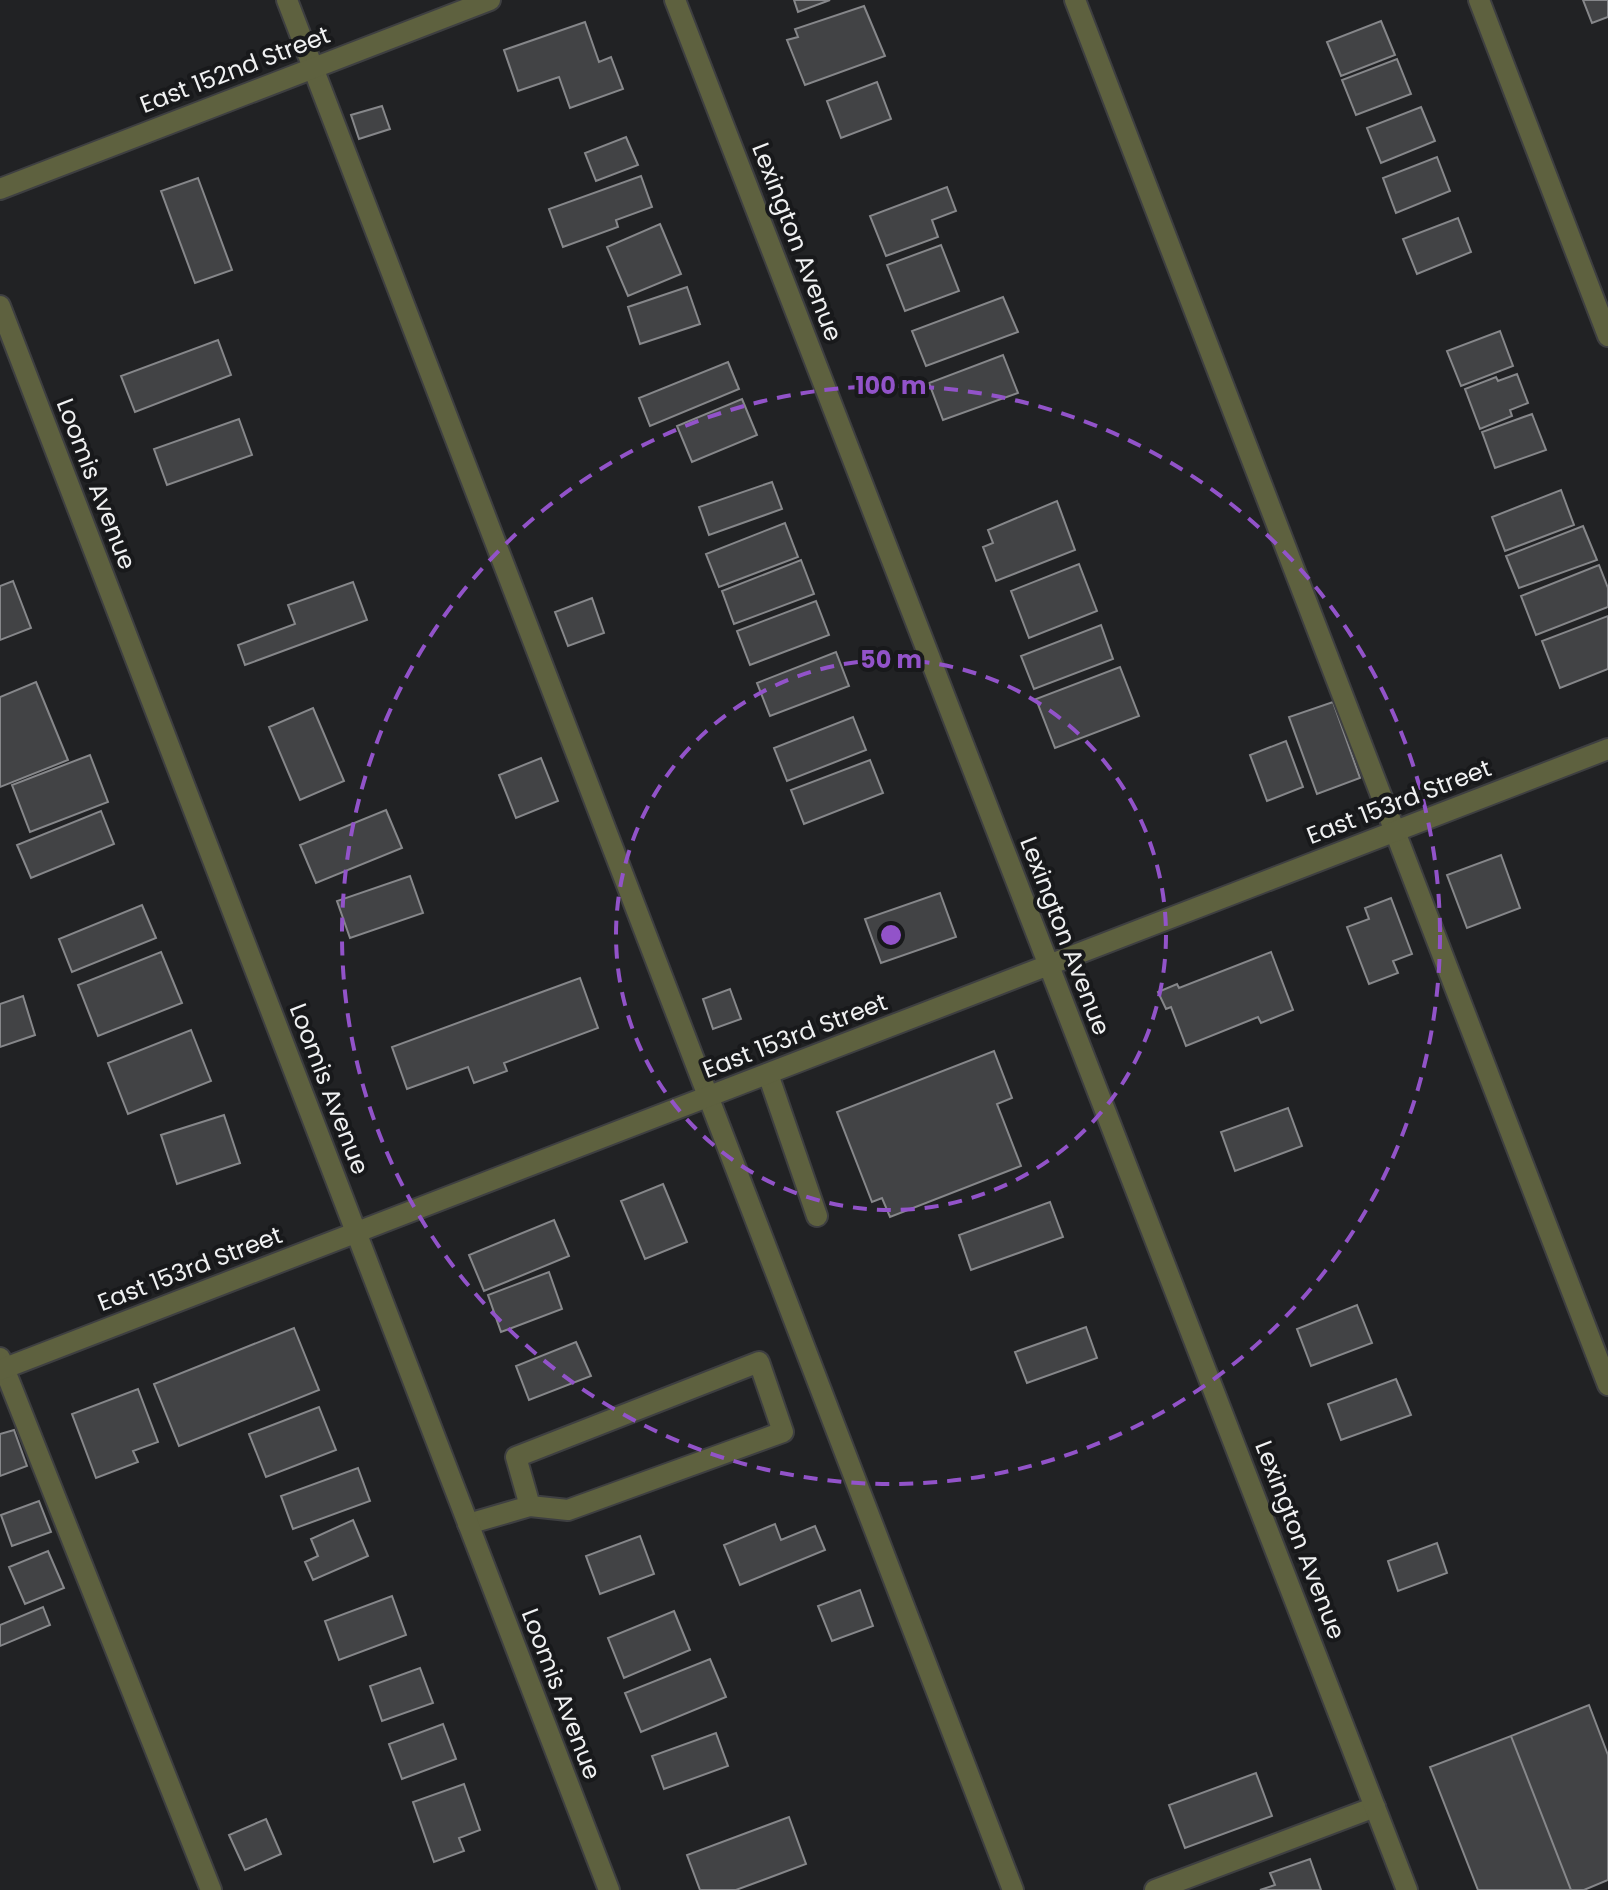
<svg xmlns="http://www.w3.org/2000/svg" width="1608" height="1890" font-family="Poppins,sans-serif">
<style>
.building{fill:#424345;stroke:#86878a;stroke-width:2}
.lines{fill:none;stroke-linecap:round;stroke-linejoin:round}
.service-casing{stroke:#3e3f41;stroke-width:24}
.minor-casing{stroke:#3e3f41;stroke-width:24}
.service{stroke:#5e613f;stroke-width:20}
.minor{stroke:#5e613f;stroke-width:20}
.ring{fill:none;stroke:#9253c9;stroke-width:4;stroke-dasharray:14 10}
.labels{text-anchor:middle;stroke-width:8;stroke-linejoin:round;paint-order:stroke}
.street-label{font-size:24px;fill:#f0f1f2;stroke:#18191b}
.centre{fill:#9253c9;stroke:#18191b;stroke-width:4}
.ring-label{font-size:24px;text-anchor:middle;font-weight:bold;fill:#9253c9;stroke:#18191b;stroke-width:8;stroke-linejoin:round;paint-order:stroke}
</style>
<rect width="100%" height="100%" fill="#212224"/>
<path class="building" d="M794,0H830L798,12Z
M1583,0H1608V17L1592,23Z
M864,6L885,56L805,85L787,40L798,37L795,29Z
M1381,21L1395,55L1341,76L1327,42Z
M585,22L599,62L611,57L623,89L570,108L559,77L518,91L504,50Z
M1397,59L1411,94L1356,115L1342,80Z
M877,82L891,119L841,138L827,101Z
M382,106L390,129L359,139L351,115Z
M1421,107L1435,141L1381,163L1367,128Z
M626,137L638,165L596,181L585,153Z
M1437,157L1450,191L1396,213L1383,178Z
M641,176L652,207L616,220L618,227L563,247L549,209Z
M198,178L232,270L195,283L161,191Z
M947,187L956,211L932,220L938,237L886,256L870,216Z
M1458,218L1471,252L1417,274L1403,239Z
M660,224L681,274L628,296L607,247Z
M941,245L959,291L905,311L887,265Z
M687,287L700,324L640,344L628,307Z
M1003,297L1018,332L926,366L912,331Z
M1500,331L1513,366L1461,386L1447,351Z
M218,340L231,375L135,412L121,376Z
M1003,355L1018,393L943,420L929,383Z
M728,362L739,389L650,426L639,398Z
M1517,374L1528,403L1510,410L1512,416L1480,429L1465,389L1496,377L1498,381Z
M742,399L757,435L692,462L677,426Z
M1532,414L1546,450L1495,468L1482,432Z
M239,419L252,455L167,485L154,449Z
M772,482L782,509L709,535L699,507Z
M1561,490L1574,525L1505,551L1492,517Z
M1057,501L1075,550L996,581L983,547L993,543L988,530Z
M785,523L798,557L719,587L706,554Z
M1583,526L1597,560L1519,588L1506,556Z
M801,560L814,594L734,624L722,591Z
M1079,564L1097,611L1029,638L1011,591Z
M1599,565L1608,588V607L1536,635L1521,596Z
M13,581L31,628L0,640V586Z
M353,582L367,620L245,665L238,645L295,624L288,605Z
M592,598L604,633L568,646L555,612Z
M816,601L829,635L750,665L737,631Z
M1608,616V669L1560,688L1542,641Z
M1101,625L1113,659L1034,689L1021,656Z
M836,652L849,686L770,716L757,683Z
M1120,667L1139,716L1055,748L1036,699Z
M36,682L68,760L0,787V697Z
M1333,702L1360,778L1317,794L1289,717Z
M313,708L344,781L300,800L269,727Z
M853,717L866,750L787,781L774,748Z
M1286,741L1303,787L1267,801L1250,755Z
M90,755L108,802L30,832L12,785Z
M541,758L558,801L516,818L499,775Z
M870,760L883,793L804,824L791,790Z
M386,810L402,848L316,883L300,845Z
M101,811L114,844L31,878L17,845Z
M1501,855L1520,908L1467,928L1447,875Z
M410,876L423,913L350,938L337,901Z
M940,893L956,937L881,963L865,919Z
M1391,898L1412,954L1393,961L1398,973L1369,984L1347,927L1369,919L1365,908Z
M142,905L156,938L72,972L59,939Z
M161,952L182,1003L98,1036L78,985Z
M1271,952L1293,1010L1261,1023L1258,1017L1186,1046L1171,1007L1166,1009L1158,992L1177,984L1179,988Z
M580,978L598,1028L504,1063L507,1071L474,1083L468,1067L407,1089L392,1047Z
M730,989L741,1019L713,1029L703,999Z
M23,996L35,1035L0,1047V1004Z
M191,1030L211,1081L128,1114L108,1063Z
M994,1051L1012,1098L997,1104L1021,1166L890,1217L882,1198L872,1202L837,1112Z
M1288,1108L1302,1146L1235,1171L1221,1132Z
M224,1115L240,1163L177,1184L161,1135Z
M663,1184L687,1242L645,1259L621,1201Z
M1050,1202L1063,1237L971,1270L959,1235Z
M554,1220L569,1256L484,1291L469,1255Z
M549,1272L562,1309L501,1332L488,1295Z
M1357,1305L1372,1343L1311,1366L1297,1329Z
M1086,1327L1097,1358L1027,1383L1015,1352Z
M294,1328L319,1390L179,1446L154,1384Z
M576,1342L591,1376L529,1400L516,1366Z
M1396,1379L1411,1415L1341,1440L1328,1404Z
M138,1389L158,1442L133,1451L138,1462L96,1478L72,1414Z
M319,1407L336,1450L266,1477L249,1434Z
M14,1430L27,1466L0,1476V1434Z
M358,1468L370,1501L293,1529L281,1496Z
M39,1501L51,1532L12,1546L1,1515Z
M353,1520L368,1556L313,1580L305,1562L318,1556L311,1539Z
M775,1524L781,1540L815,1526L825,1550L740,1585L724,1545Z
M640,1536L654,1574L600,1594L586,1556Z
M1437,1543L1447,1573L1398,1591L1388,1561Z
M48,1551L64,1588L25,1604L9,1567Z
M860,1590L873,1626L832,1641L818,1606Z
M392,1596L406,1635L339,1660L325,1621Z
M43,1607L50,1625L0,1646V1625Z
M674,1611L690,1650L624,1678L608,1638Z
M710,1659L726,1697L641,1732L625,1693Z
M420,1668L433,1703L382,1721L370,1686Z
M1589,1705L1608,1755V1880L1584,1890H1571L1511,1736Z
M443,1724L456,1759L402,1779L389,1744Z
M716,1733L728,1766L664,1789L652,1756Z
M1511,1736L1571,1890H1478L1430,1767Z
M1256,1773L1272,1816L1185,1848L1169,1805Z
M464,1784L480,1830L459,1838L464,1851L434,1862L413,1802Z
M789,1817L806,1864L736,1890H700L687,1855Z
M266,1819L281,1854L245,1870L229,1835Z
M1310,1859L1321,1890H1260L1275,1885L1270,1873Z"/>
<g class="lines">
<g class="service-casing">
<path id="service" d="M287,0L1013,1890
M1075,0L1608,1385
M768,1074L817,1216
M0,1358L211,1890
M468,1524L530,1506L568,1510L783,1432L759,1362L516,1457L530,1506
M1155,1890L1375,1807"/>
</g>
<g class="minor-casing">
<path id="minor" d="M675,0L1407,1890
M1479,0L1608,336
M0,189L490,0
M0,306L609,1890
M0,1370L1608,749"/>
</g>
<use href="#service" class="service"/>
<use href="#minor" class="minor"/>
</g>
<g class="ring">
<circle cx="891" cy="935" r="275"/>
<circle cx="891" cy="935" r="549"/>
</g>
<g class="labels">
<g class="street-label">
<text transform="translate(235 70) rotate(-21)" y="8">East 152nd Street</text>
<text transform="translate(797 242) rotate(69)" y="8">Lexington Avenue</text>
<text transform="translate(96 484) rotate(69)" y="8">Loomis Avenue</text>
<text transform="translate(1399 802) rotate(-21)" y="8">East 153rd Street</text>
<text transform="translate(1065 936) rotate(69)" y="8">Lexington Avenue</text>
<text transform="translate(795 1036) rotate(-21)" y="8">East 153rd Street</text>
<text transform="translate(329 1089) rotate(69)" y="8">Loomis Avenue</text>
<text transform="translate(190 1269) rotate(-21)" y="8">East 153rd Street</text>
<text transform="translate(1300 1540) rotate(69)" y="8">Lexington Avenue</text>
<text transform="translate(561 1694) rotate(69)" y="8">Loomis Avenue</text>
</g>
</g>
<circle cx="891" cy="935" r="12" class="centre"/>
<g class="ring-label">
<text x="891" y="394">100 m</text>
<text x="891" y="668">50 m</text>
</g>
</svg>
